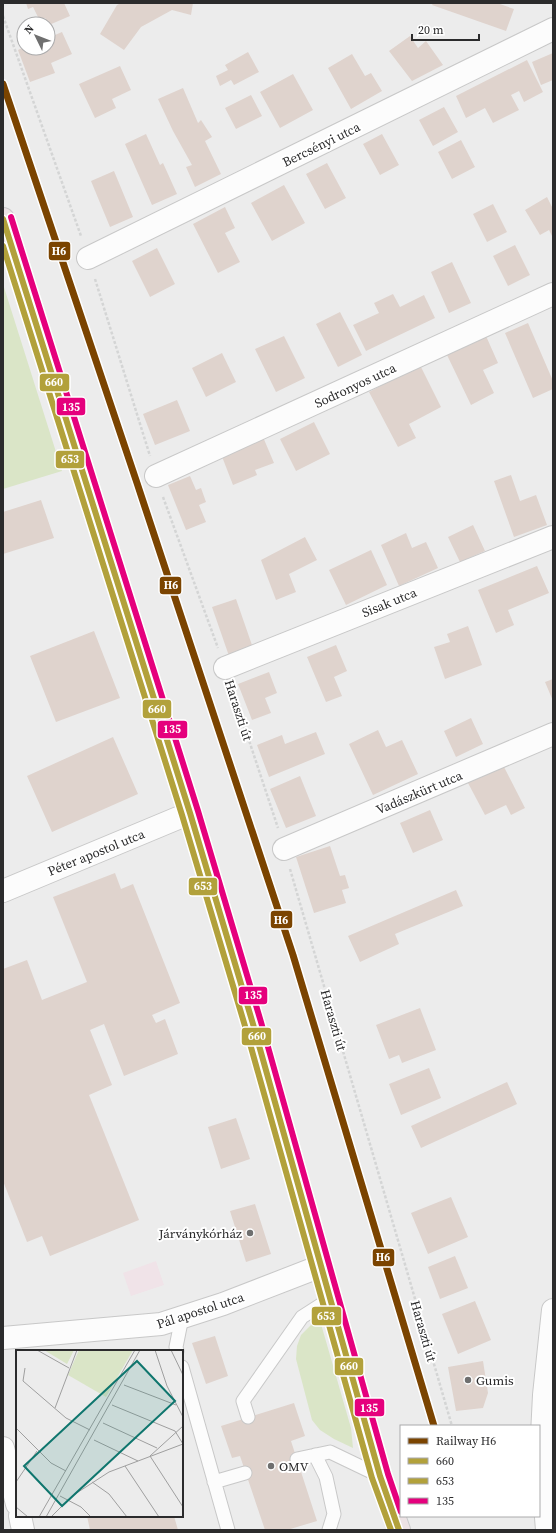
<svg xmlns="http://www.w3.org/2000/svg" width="556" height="1533" font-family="'Source Serif 4',serif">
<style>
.industrial{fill:#f0e3e8}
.green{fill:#dae5c7}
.building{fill:#dfd3cd}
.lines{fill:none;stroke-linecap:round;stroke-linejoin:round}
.service-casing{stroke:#c8c8c8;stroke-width:15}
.minor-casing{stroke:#c8c8c8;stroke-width:24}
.primary-casing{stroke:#c9c9ca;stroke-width:24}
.path{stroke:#d4d5d5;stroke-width:2.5;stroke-dasharray:3 2;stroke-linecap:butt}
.service{stroke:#fcfcfc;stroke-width:13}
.minor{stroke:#fcfcfc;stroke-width:22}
.primary{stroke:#ece2e4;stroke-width:22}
.bus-1-casing{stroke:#fff;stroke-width:9}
.bus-2-casing{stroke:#fff;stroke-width:9}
.bus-3-casing{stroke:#fff;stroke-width:9}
.bus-1{stroke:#b2a13b;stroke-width:6}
.bus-2{stroke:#b2a13b;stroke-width:6}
.bus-3{stroke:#e5007d;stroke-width:6}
.rail-1-casing{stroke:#fff;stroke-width:10}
.rail-1{stroke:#7b4400;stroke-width:7}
.poi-dot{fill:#6f6f6f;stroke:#fff;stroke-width:1.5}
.labels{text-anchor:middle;stroke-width:4;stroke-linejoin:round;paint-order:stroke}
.street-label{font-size:13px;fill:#2b2b2c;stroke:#fff}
.poi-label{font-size:13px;fill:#2b2b2c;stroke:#fff;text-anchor:start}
.inset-road{fill:none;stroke:#9f9f9f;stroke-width:1}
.view{fill:#0f766e;fill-opacity:0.15;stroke:#0f766e;stroke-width:2}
.inset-edge{fill:none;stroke:#2b2b2c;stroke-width:2}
.line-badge{stroke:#fff;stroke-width:1.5}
.badge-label{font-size:11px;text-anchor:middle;font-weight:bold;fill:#fff}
</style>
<rect width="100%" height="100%" fill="#ececec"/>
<path class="industrial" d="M156,1261L164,1285L131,1296L123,1273Z"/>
<path class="green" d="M3,284L62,471L3,489Z
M319,1317L351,1428L353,1448L334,1439L320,1430L312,1420L296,1359L297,1346L301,1335Z"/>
<path class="building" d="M26,3H64L70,16L49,25L45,18L40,21L33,7L28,9Z
M121,3H193L191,15L172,10L141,27L124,50L100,34L117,5Z
M433,3H497L514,9L506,31L432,5Z
M62,32L72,54L51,63L55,73L30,82L18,50L24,47L48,48V38Z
M410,36L418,48L426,41L443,65L412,81L389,51Z
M248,52L259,72L234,85L231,80L220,86L216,76L228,70L225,65Z
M553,53V80L541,85L532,62Z
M352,54L365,76L371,73L382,91L351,109L328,68Z
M527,60L543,92L524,102L519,91L511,95L519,110L493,123L485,108L466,118L456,96Z
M120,66L131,90L112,99L116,108L95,118L79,84Z
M293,74L313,110L280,128L260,92Z
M183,88L198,123L201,120L212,137L205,141L221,174L195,187L186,167L192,165L173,131L158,99Z
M251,95L262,116L236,129L225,108Z
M444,107L458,132L433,146L419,120Z
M146,134L160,165L163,163L177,194L152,205L125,144Z
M382,134L399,165L380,175L363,144Z
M461,140L475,167L452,179L438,152Z
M327,163L346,198L325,209L306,174Z
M114,171L133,217L110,227L91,181Z
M284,185L305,223L272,241L251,203Z
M547,197L553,209V238L549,230L540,235L525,210Z
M493,204L507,232L487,242L473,214Z
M225,207L235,228L225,233L240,262L218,273L193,224Z
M515,245L530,275L508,286L493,256Z
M157,248L175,284L150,297L132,261Z
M452,262L471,303L449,313L431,272Z
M393,294L400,307L424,295L435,318L366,351L353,325L379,313L374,303Z
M340,312L362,355L338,367L316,324Z
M528,323L553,381V389L533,398L505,333Z
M284,336L305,378L276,392L255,349Z
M486,336L498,363L483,370L494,393L471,405L447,355Z
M222,353L236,382L206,397L192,368Z
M420,365L441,407L409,424L416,438L398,447L369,392Z
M177,400L190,431L155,445L143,414Z
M314,422L330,454L296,471L280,439Z
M263,437L274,463L255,470L257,475L233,485L221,454Z
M511,475L520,501L536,495L547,525L514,537L494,481Z
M190,476L196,490L201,488L206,502L199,505L206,522L186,530L168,485Z
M41,500L54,538L3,554V512Z
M473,525L485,551L460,562L448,537Z
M406,533L412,548L426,542L438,568L399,586L381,545Z
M305,537L317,560L289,574L296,592L276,600L261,560Z
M371,550L387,585L346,605L329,570Z
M537,566L549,593L508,610L514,625L496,633L478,590Z
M236,599L253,648L229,656L212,607Z
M468,626L482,665L445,679L434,647L450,642L447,634Z
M94,631L120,698L56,722L30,656Z
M336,645L347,671L334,677L342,696L326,702L307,657Z
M269,672L277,693L265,698L271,713L252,720L238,684Z
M553,679V701L545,682Z
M471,718L483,744L456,757L444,731Z
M378,730L386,747L402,740L418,774L373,795L349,744Z
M316,732L325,754L269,777L257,745L282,735L285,744Z
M113,737L138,794L52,832L27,776Z
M503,765L525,808L511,815L506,805L485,815L468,783Z
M300,776L316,816L286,828L270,789Z
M430,810L443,840L413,853L400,823Z
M330,846L340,876L345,875L349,888L342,890L346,903L314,913L296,857Z
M115,873L121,889L133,884L180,1003L152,1015L156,1023L165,1019L178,1054L124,1076L104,1024L90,1030L112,1085L89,1095L139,1220L50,1256L42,1236L27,1242L3,1181V969L27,960L42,1000L87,982L53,897Z
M456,890L463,906L395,934L399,944L360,962L348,936Z
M420,1008L436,1050L402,1063L399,1055L389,1059L376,1025Z
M429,1068L441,1098L401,1115L389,1084Z
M507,1082L517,1104L421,1148L411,1126Z
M236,1118L250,1159L221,1169L208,1127Z
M451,1197L468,1237L428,1254L411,1213Z
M255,1204L271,1254L246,1262L230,1211Z
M455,1256L468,1288L440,1299L428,1267Z
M475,1301L491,1340L458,1354L442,1314Z
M215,1336L228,1376L206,1384L192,1343Z
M483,1361L488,1393L483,1408L456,1411L448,1367Z
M294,1403L305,1436L291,1441L317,1521L287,1530H265L240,1456L232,1458L221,1426Z
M87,1516H174L178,1530H90Z"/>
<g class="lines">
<g class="service-casing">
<path id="service" d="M177,1351L176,1347L182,1317
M182,1367L228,1530
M248,1417L243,1401L302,1317L330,1299
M315,1455L326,1477L334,1514L329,1530
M297,1459L330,1452L380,1476
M214,1482L245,1473"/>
</g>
<g class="minor-casing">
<path id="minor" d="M88,258L553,29
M156,476L553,294
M225,668L553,537
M284,849L553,734
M3,891L190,813
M3,1338L161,1324L223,1304L321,1266
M3,1448L17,1504
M20,1516L23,1530
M547,1530L541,1454L544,1395L553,1310"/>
</g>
<g class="primary-casing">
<path id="primary" d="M3,219L190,813L253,1024L380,1476L399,1530"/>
</g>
<path class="path" d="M3,16L81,236
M95,279L150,456
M163,497L218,648
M232,689L278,828
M290,869L452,1426"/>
<use href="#service" class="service"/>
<use href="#minor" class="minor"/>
<use href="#primary" class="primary"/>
<g class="bus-1-casing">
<path id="bus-1" d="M3,219L190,813L253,1024L380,1476L399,1530"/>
</g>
<g class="bus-2-casing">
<path id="bus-2" d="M3,246L182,815L245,1026L372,1478L391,1530"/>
</g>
<g class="bus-3-casing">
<path id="bus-3" d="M11,217L198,811L261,1022L388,1474L401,1512"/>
</g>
<use href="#bus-1" class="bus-1"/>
<use href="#bus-2" class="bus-2"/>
<use href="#bus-3" class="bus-3"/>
<g class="rail-1-casing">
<path id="rail-1" d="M3,84L137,483L293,955L434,1426"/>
</g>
<use href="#rail-1" class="rail-1"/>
</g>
<g class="poi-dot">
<circle cx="250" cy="1233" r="4"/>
<circle cx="468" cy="1380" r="4"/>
<circle cx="271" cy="1466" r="4"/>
</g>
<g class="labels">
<g class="street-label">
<text transform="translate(321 144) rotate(-26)" y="5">Bercsényi utca</text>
<text transform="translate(355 385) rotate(-25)" y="5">Sodronyos utca</text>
<text transform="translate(389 602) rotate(-22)" y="5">Sisak utca</text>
<text transform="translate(239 710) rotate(72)" y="5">Haraszti út</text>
<text transform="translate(419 792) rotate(-23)" y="5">Vadászkürt utca</text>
<text transform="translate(96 852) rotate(-22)" y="5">Péter apostol utca</text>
<text transform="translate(334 1020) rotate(74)" y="5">Haraszti út</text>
<text transform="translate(200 1310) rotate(-18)" y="5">Pál apostol utca</text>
<text transform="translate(424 1331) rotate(74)" y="5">Haraszti út</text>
</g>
<g class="poi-label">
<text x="242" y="1238" text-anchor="end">Járványkórház</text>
<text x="476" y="1385">Gumis</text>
<text x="279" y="1471">OMV</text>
</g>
</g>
<g transform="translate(16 1350)">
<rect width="167" height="167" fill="#ececec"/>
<path d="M28,0H58L51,14ZM63,0H117L90,47L52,25Z" fill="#dae5c7"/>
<path class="inset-road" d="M21,0L53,18M139,0L151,36L167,67M155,0L167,25M9,18L7,31L50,68L74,80M108,35L160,55M96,55L159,81L167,94M39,58L61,0M87,73L141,98M0,78L35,113L50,121M78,90L122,111M134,106L167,157M134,106L167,76M109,116L143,167M0,132L21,101M76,132L93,144L111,167M44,146L65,157L75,167M0,157L12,167M23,167L119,0M30,167L124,0M35,167L56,146L93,122L167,94"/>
<path class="view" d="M121,11L159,51L46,156L8,116Z"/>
<rect width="167" height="167" class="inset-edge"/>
</g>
<g class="line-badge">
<rect x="48" y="241" width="23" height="20" rx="4" fill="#7b4400"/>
<rect x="39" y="373" width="31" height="19" rx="4" fill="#b2a13b"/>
<rect x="56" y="397" width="30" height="19" rx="4" fill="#e5007d"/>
<rect x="55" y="450" width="30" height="19" rx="4" fill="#b2a13b"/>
<rect x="159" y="576" width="23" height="19" rx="4" fill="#7b4400"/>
<rect x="142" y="699" width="30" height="20" rx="4" fill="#b2a13b"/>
<rect x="157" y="720" width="31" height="19" rx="4" fill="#e5007d"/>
<rect x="188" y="877" width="30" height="19" rx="4" fill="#b2a13b"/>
<rect x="270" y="910" width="23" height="19" rx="4" fill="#7b4400"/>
<rect x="238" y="986" width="30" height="19" rx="4" fill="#e5007d"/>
<rect x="241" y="1027" width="31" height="19" rx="4" fill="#b2a13b"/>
<rect x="372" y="1248" width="23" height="19" rx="4" fill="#7b4400"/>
<rect x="311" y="1306" width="31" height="20" rx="4" fill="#b2a13b"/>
<rect x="334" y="1357" width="30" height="19" rx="4" fill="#b2a13b"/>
<rect x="354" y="1398" width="31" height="19" rx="4" fill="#e5007d"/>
</g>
<g class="badge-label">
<text x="59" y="255">H6</text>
<text x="54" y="386">660</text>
<text x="71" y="411">135</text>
<text x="70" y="463">653</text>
<text x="171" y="589">H6</text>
<text x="157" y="713">660</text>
<text x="172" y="733">135</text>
<text x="203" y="890">653</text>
<text x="281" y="924">H6</text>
<text x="253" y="999">135</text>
<text x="257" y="1040">660</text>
<text x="383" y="1261">H6</text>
<text x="326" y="1320">653</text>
<text x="349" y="1370">660</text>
<text x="369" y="1412">135</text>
</g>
<rect width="556" height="1533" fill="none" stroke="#2b2b2c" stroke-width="8"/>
<rect x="400" y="1425" width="140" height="92" fill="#ffffff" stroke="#aaaaab"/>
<rect x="408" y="1438" width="20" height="6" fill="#7b4400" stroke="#aaaaab"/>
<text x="436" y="1445" font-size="12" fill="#2b2b2c">Railway H6</text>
<rect x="408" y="1458" width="20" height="6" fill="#b2a13b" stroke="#aaaaab"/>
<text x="436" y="1465" font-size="12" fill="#2b2b2c">660</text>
<rect x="408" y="1478" width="20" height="6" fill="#b2a13b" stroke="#aaaaab"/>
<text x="436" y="1485" font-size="12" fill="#2b2b2c">653</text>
<rect x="408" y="1498" width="20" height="6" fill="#e5007d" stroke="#aaaaab"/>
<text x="436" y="1505" font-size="12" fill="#2b2b2c">135</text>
<g transform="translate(36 36) rotate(313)"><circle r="19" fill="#ffffff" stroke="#aaaaab"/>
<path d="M0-3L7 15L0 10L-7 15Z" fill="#6f6f6f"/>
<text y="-6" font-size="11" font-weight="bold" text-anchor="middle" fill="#2b2b2c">N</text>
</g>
<path d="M412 34v6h67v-6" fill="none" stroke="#2b2b2c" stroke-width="2"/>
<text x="418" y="34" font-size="12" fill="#2b2b2c" stroke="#ffffff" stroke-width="3" paint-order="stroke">20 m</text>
</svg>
